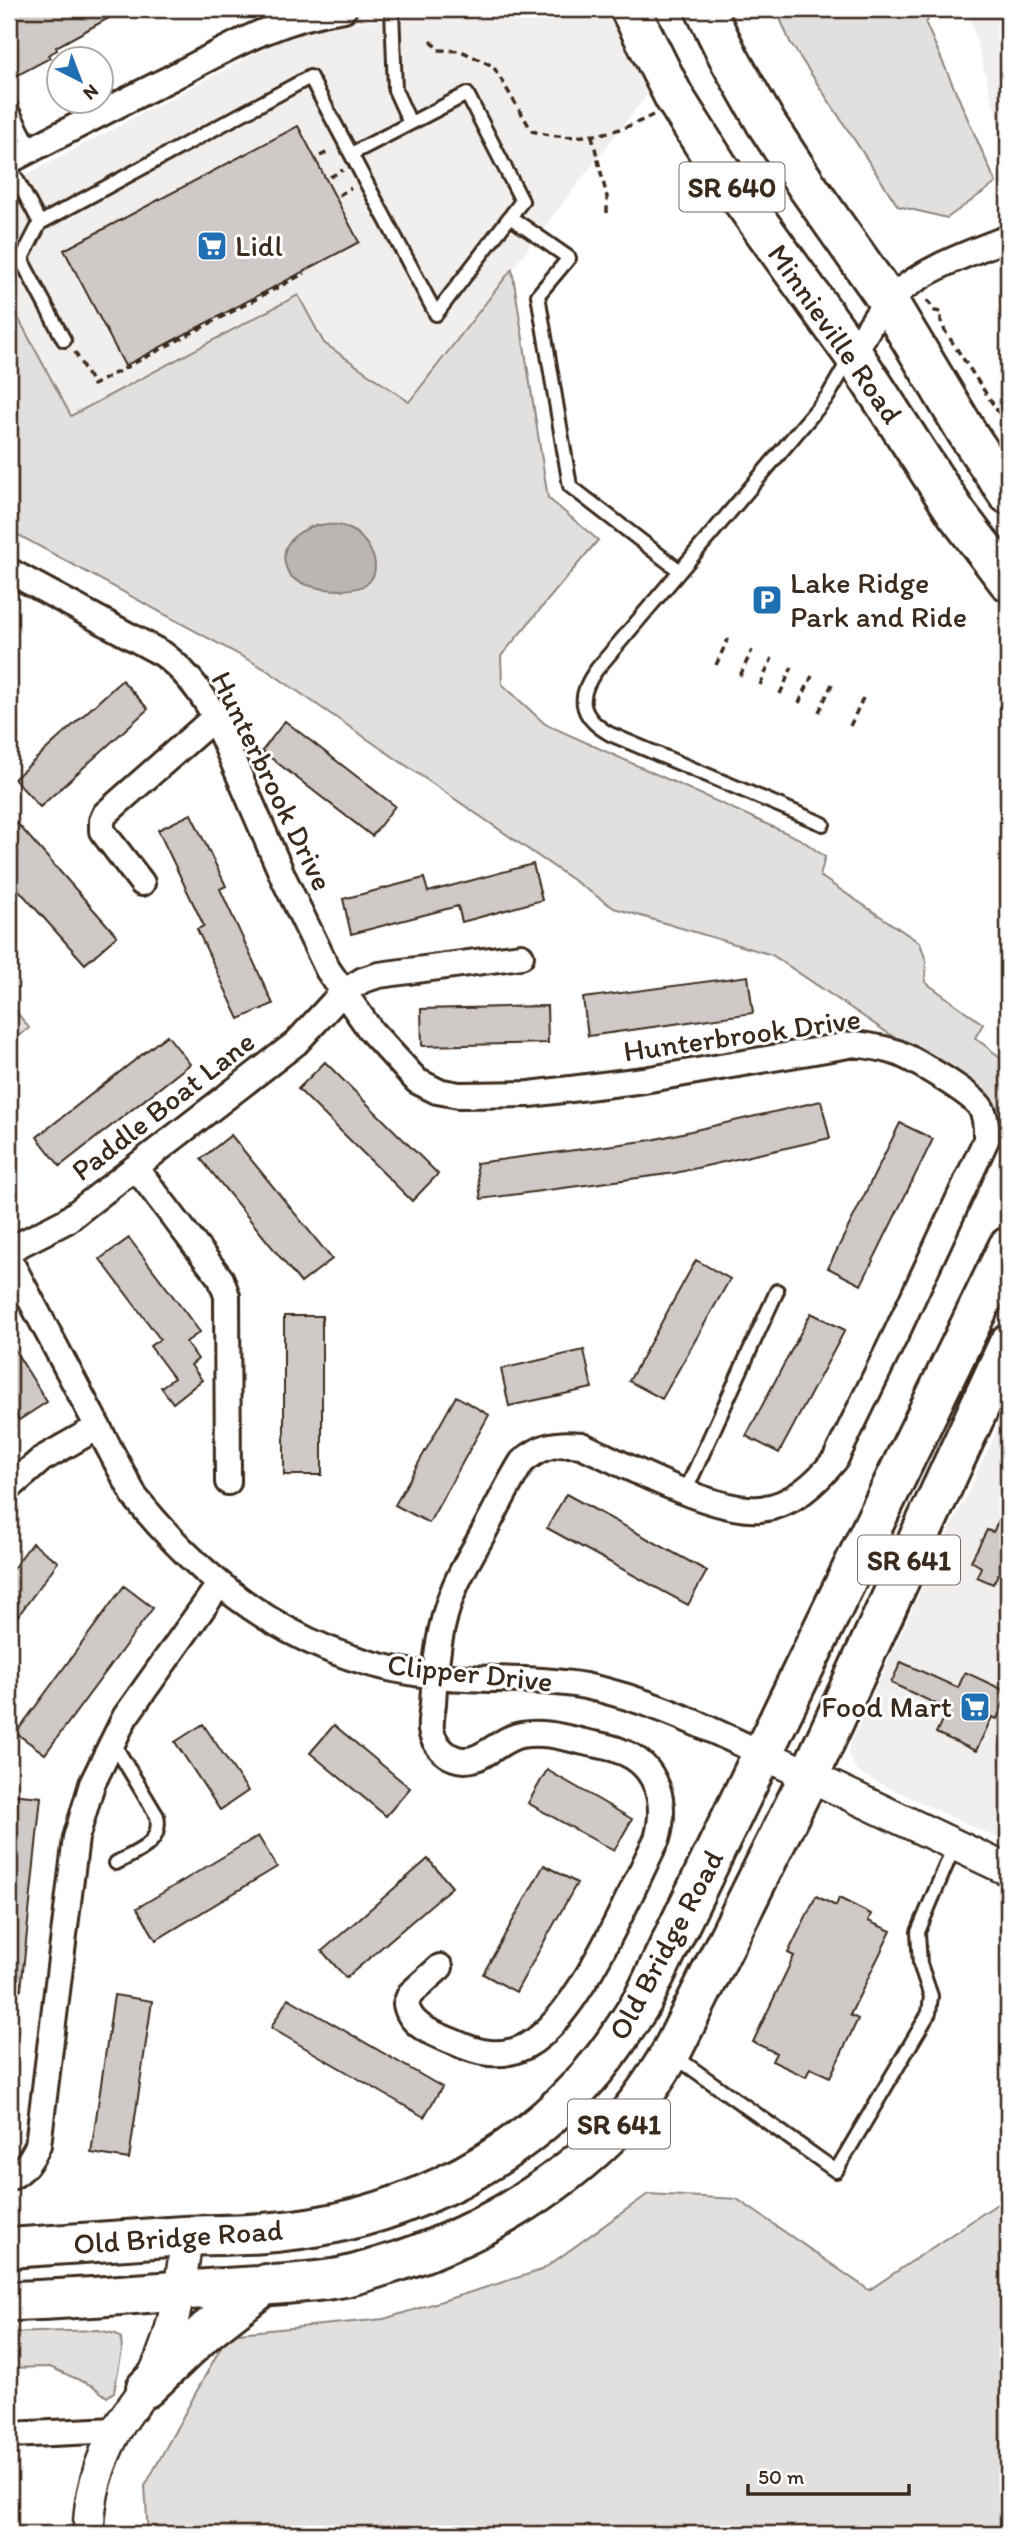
<svg xmlns="http://www.w3.org/2000/svg" width="1017" height="2543" font-family="Itim,sans-serif">
<style>
.built{fill:#f1efee}
.green{fill:#e2e0de;stroke:#8e857e;stroke-width:2}
.water{fill:#bcb6b3;stroke:#887e77;stroke-width:2}
.building{fill:#cfcac7;stroke:#3b2a1e;stroke-width:2}
.lines{fill:none;stroke-linecap:round;stroke-linejoin:round}
.service-casing{stroke:#3b2a1e;stroke-width:18}
.minor-casing{stroke:#3b2a1e;stroke-width:30}
.tertiary-casing{stroke:#3b2a1e;stroke-width:35}
.primary-casing{stroke:#3b2a1e;stroke-width:44}
.path{stroke:#3b2a1e;stroke-width:3.5;stroke-dasharray:7 5;stroke-linecap:butt}
.service{stroke:#fff;stroke-width:12}
.minor{stroke:#fff;stroke-width:24}
.tertiary{stroke:#fff;stroke-width:30}
.primary{stroke:#fff;stroke-width:38}
.labels{text-anchor:middle;stroke-width:6;stroke-linejoin:round;paint-order:stroke}
.shield{fill:#fff;stroke:#766a62;stroke-width:2}
.shield-label{font-size:28px;font-weight:bold;fill:#3b2a1e}
.poi-label{font-size:30px;fill:#3b2a1e;stroke:#fff;text-anchor:start}
.street-label{font-size:30px;fill:#3b2a1e;stroke:#fff}
</style>
<rect width="100%" height="100%" fill="#fff"/>
<filter id="ink" filterUnits="userSpaceOnUse"><feTurbulence type="fractalNoise" baseFrequency=".0143" numOctaves="2"/><feDisplacementMap in="SourceGraphic" scale="14" xChannelSelector="R" yChannelSelector="G"/><feConvolveMatrix kernelMatrix="1 2 1 2 8 2 1 2 1" color-interpolation-filters="sRGB"/></filter>
<g filter="url(#ink)">
<path class="built" d="M509,9H620L656,83L409,402L324,343L298,295L71,416L9,301V184L285,38L334,23L483,15Z
M968,9H1008V160Z
M1008,1408V1843L866,1777L857,1771L848,1753L850,1744L916,1601Z"/>
<path class="green" d="M776,9H932L926,24L996,183L947,218L898,206L790,42Z
M512,269L548,498L598,540L501,656L502,684L545,724L802,840L825,857L820,876L920,943L926,961L925,982L983,1024L975,1038L1008,1063V1114L772,955L614,908L265,669L9,530V301L71,416L298,295L324,343L409,402Z
M9,1002L29,1028L9,1043Z
M648,2194L737,2199L869,2290L1006,2198L1008,2534H148L145,2486L228,2334L384,2319L542,2270Z
M98,2330L116,2334L121,2338L122,2351L114,2392L107,2397L93,2386L50,2367L9,2368V2333Z"/>
<path class="water" d="M316,525C327,525 338,523 348,528C365,536 384,563 370,581C358,597 296,590 288,572C276,546 295,532 316,525Z"/>
<path class="building" d="M9,9H125L56,47L57,50L48,55L50,58L18,75L9,57Z
M298,126L359,242L125,366L64,250Z
M122,680L148,709L40,807L14,779Z
M285,721L395,806L372,836L262,751Z
M9,814L117,936L85,964L9,879Z
M191,814L226,886L220,889L273,1004L239,1019L197,929L204,926L158,830Z
M533,864L542,900L462,922L458,906L351,934L343,899L424,878L428,892Z
M748,976L753,1013L588,1036L583,998Z
M547,1006L548,1043L422,1046L421,1009Z
M167,1035L190,1064L60,1166L37,1137Z
M325,1062L438,1174L412,1201L298,1089Z
M821,1101L830,1138L675,1173L481,1199L476,1163L652,1140Z
M900,1123L933,1139L861,1285L828,1268Z
M231,1135L332,1259L301,1283L201,1159Z
M129,1238L200,1332L186,1342L198,1359L191,1365L202,1380L173,1403L161,1387L174,1378L150,1346L160,1339L100,1259Z
M696,1260L730,1279L662,1399L629,1381Z
M811,1313L845,1330L779,1453L746,1436Z
M284,1316H322V1475H284Z
M9,1341L47,1402L19,1420L9,1404Z
M584,1350L592,1388L509,1406L501,1369Z
M456,1396L489,1415L429,1523L395,1505Z
M566,1494L707,1571L688,1605L547,1528Z
M1008,1502V1578L998,1574L993,1584L977,1577L981,1567L971,1561L987,1530L993,1532Z
M32,1543L58,1562L9,1628V1574Z
M124,1586L153,1608L45,1754L16,1733Z
M901,1662L958,1688L965,1672L1008,1692L997,1719L992,1717L976,1751L936,1733L947,1709L891,1683Z
M203,1724L248,1791L220,1810L175,1742Z
M334,1725L410,1788L386,1816L310,1753Z
M547,1770L632,1819L614,1851L528,1803Z
M9,1794L41,1797L21,1990L9,1989Z
M258,1836L277,1867L156,1940L137,1908Z
M428,1859L452,1887L346,1978L322,1951Z
M544,1865L577,1883L516,1992L483,1974Z
M816,1896L836,1906L839,1898L871,1914L868,1921L891,1931L850,2015L858,2019L830,2077L810,2068L806,2077L772,2061L776,2053L753,2042L794,1956L788,1953Z
M114,1995L152,2001L129,2159L91,2153Z
M288,1998L442,2087L424,2117L271,2028Z"/>
<g class="lines">
<g class="service-casing">
<path id="service" d="M392,9L395,90L410,123
M467,94L522,201L436,314L351,154Z
M9,104L32,149
M9,165L40,223L310,77L351,154
M510,217L569,258L538,295L570,486L680,571
M40,223L23,256V263L64,340
M823,824L610,734C578,716 577,696 597,669L828,396L850,358
M685,1492L777,1291
M112,1741L157,1816C163,1844 136,1852 116,1863
M673,2055L836,2171L929,2013L931,1996L920,1964L918,1932L955,1844"/>
</g>
<g class="minor-casing">
<path id="minor" d="M9,161C63,133 117,105 171,78C226,49 281,17 344,9
M853,354C864,337 875,314 889,300C921,270 968,253 1008,238
M9,571L163,654C183,669 197,686 210,708L284,879L328,970L371,1031L417,1081L437,1091L459,1095L530,1094L644,1080L855,1044C870,1046 884,1048 898,1053C915,1060 973,1094 981,1108C987,1118 986,1129 986,1140L897,1332L835,1460C816,1483 792,1506 760,1509C713,1513 626,1465 581,1445C556,1442 541,1446 522,1462C507,1486 495,1512 481,1537C472,1554 461,1571 454,1589C439,1625 435,1665 433,1704C432,1712 430,1722 431,1730C433,1742 443,1754 454,1758C480,1768 497,1739 521,1735C543,1731 563,1737 584,1742C596,1745 609,1746 620,1751C659,1765 667,1804 657,1839C629,1894 579,2018 526,2046C501,2059 477,2053 454,2042C435,2034 410,2027 406,2004L410,1994L440,1967
M142,883L102,831V821L105,814L214,718
M136,1168L221,1279L227,1296L228,1482
M9,1250L66,1221L296,1043L342,993L363,980L379,975L521,956
M9,1259L135,1497C214,1595 310,1663 437,1676C486,1681 537,1677 585,1686C649,1699 705,1727 763,1754
M9,1488L42,1459L98,1427
M9,2178C24,2171 31,2160 38,2145L76,1838L92,1784L125,1717L219,1585
M9,2435L116,2430"/>
</g>
<g class="tertiary-casing">
<path id="tertiary" d="M763,1754L1008,1870
M89,2534C88,2500 99,2461 116,2431C127,2410 145,2394 155,2372C175,2331 181,2281 187,2236"/>
</g>
<g class="primary-casing">
<path id="primary" d="M630,9L674,97L717,165L853,354L957,514L1008,581
M705,9L730,60L766,123L807,186L888,301L969,436L1008,494
M9,2248C67,2244 126,2240 184,2236C214,2235 245,2235 275,2232C390,2222 501,2171 580,2086C605,2060 624,2030 643,2000L1008,1247
M9,2301C69,2300 129,2294 189,2290C236,2287 285,2286 332,2279C350,2277 367,2271 383,2266C471,2240 554,2192 618,2126C639,2104 655,2079 671,2053L809,1776L1008,1345
M146,2388L207,2330L266,2284"/>
</g>
<path class="path" d="M431,41L438,50L461,51L493,66L532,131C576,143 614,135 653,115
M592,136L607,197V213
M320,156L330,151
M330,177L343,170
M339,195L351,188
M927,300L935,311L941,312V321L945,331L1008,427
M75,352L93,385L305,273
M716,665L728,639
M740,676L752,650
M760,685L772,658
M780,694L792,667
M799,703L812,676
M819,712L832,684
M850,726L863,698"/>
<use href="#service" class="service"/>
<use href="#minor" class="minor"/>
<use href="#tertiary" class="tertiary"/>
<use href="#primary" class="primary"/>
</g>
</g>
<defs>
<g id="supermarket-square" transform="scale(1.575)"><rect x="-9" y="-9" width="18" height="18" rx="4" fill="#1f6fb2" stroke="#fff"/><path d="M-6-5.5h2.5l.6 2H6L4.5 2H-2.5L-4.4-4H-6ZM-1.5 3.2a1.3 1.3 0 1 0 .1 0ZM3 3.2a1.3 1.3 0 1 0 .1 0Z" fill="#fff"/></g>
<g id="parking-square" transform="scale(1.575)"><rect x="-9" y="-9" width="18" height="18" rx="4" fill="#1f6fb2" stroke="#fff"/><path d="M-3.5-5.5H1a3.5 3.5 0 0 1 0 7H-1V5.5H-3.5ZM-1-3.4V-.6H.8a1.4 1.4 0 0 0 0-2.8Z" fill="#fff"/></g>
</defs>
<g fill-rule="evenodd">
<use href="#supermarket-square" x="212" y="246"/>
<use href="#parking-square" x="767" y="600"/>
<use href="#supermarket-square" x="975" y="1707"/>
</g>
<g class="labels">
<g class="shield">
<rect x="679.5" y="162.5" width="105" height="49" rx="5"/>
<rect x="858" y="1535.5" width="102" height="49" rx="5"/>
<rect x="568" y="2099.5" width="102" height="49" rx="5"/>
</g>
<g class="shield-label">
<text x="732" y="197">SR 640</text>
<text x="909" y="1570">SR 641</text>
<text x="619" y="2134">SR 641</text>
</g>
<g class="poi-label">
<text x="235" y="256">Lidl</text>
<text x="790" y="593">Lake Ridge<tspan x="790" dy="34">Park and Ride</tspan></text>
<text x="952" y="1717" text-anchor="end">Food Mart</text>
</g>
<g class="street-label">
<text transform="translate(835 334) rotate(55)" y="10">Minnieville Road</text>
<text transform="translate(272 781) rotate(64)" y="10">Hunterbrook Drive</text>
<text transform="translate(742 1035) rotate(-8)" y="10">Hunterbrook Drive</text>
<text transform="translate(163 1106) rotate(-38)" y="10">Paddle Boat Lane</text>
<text transform="translate(470 1673) rotate(6)" y="10">Clipper Drive</text>
<text transform="translate(666 1945) rotate(-62)" y="10">Old Bridge Road</text>
<text transform="translate(178 2237) rotate(-4)" y="10">Old Bridge Road</text>
</g>
</g>
<rect width="1017" height="2543" fill="none" stroke="#fff" stroke-width="35"/>
<rect x="18" y="18" width="982" height="2508" fill="none" stroke="#3b2a1e" stroke-width="2.5" filter="url(#ink)"/>
<g transform="translate(80 80) rotate(138)"><circle r="33" fill="#ffffff" stroke="#b1aaa5" stroke-width="2"/>
<path d="M0-5L12 26L0 18L-12 26Z" fill="#1f6fb2"/>
<text y="-10" font-size="19" font-weight="bold" text-anchor="middle" fill="#3b2a1e">N</text>
</g>
<path d="M748 2484v10h161v-10" fill="none" stroke="#3b2a1e" stroke-width="3.5"/>
<text x="758" y="2484" font-size="21" fill="#3b2a1e" stroke="#ffffff" stroke-width="5" paint-order="stroke">50 m</text>
</svg>
